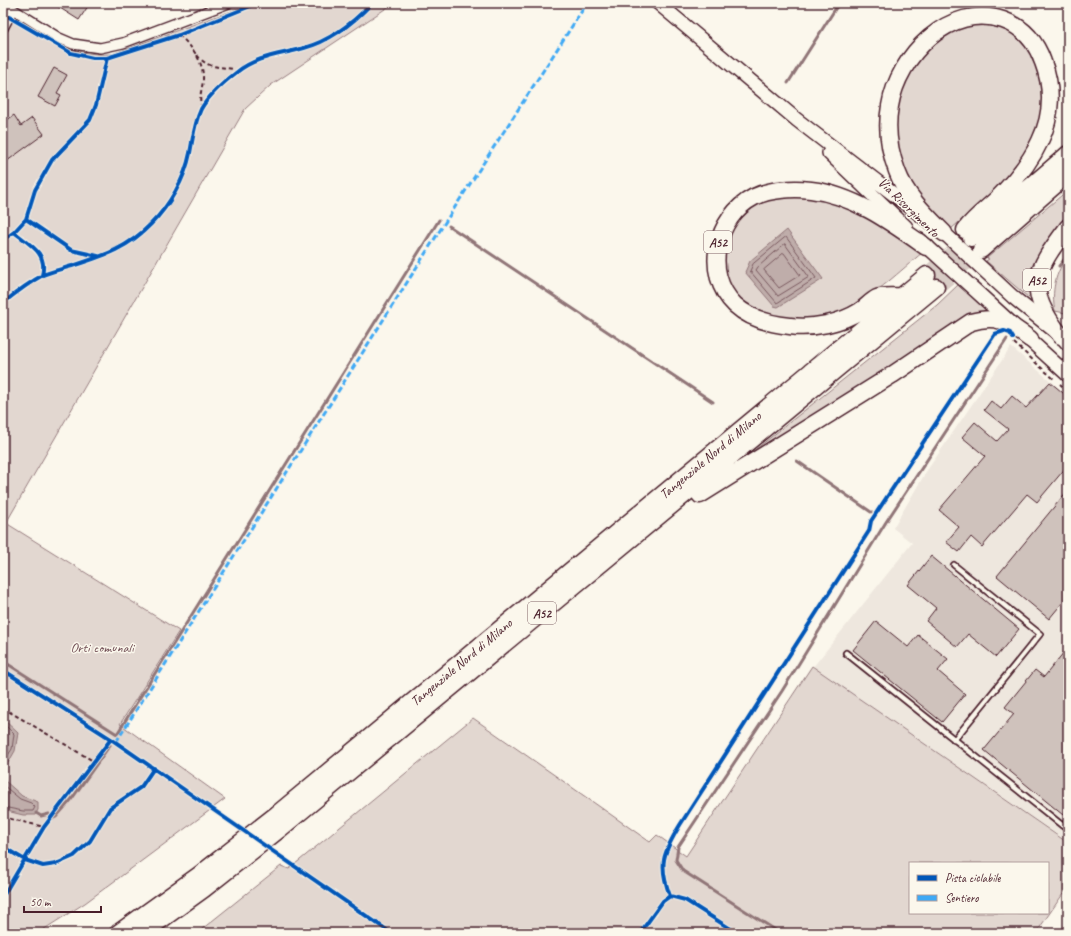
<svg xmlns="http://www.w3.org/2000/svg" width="1071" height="936" font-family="Caveat,sans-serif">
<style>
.built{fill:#eee7de}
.green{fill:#e2d7d0;stroke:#967b7e;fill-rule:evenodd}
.water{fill:#bfadaa;stroke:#907477}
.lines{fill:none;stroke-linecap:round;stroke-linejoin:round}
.shore{stroke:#79585e;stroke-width:1}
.stream{stroke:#907477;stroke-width:3}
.building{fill:#cfc2bc;stroke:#4a1f2b}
.highway-tunnel{stroke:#d8ccc5;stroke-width:16;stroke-dasharray:16 8;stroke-linecap:butt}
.lane-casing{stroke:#4a1f2b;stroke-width:8}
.street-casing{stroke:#4a1f2b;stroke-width:12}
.secondary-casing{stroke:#4a1f2b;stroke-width:16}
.highway-casing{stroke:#4a1f2b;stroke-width:19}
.path{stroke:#4a1f2b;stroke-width:2;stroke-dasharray:4 3;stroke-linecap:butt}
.lane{stroke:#fbf7ec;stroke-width:4.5}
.street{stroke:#fbf7ec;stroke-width:9}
.secondary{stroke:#fbf7ec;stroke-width:13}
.highway{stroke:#fbf7ec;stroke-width:16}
.quiet{stroke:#3fa9f5;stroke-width:3;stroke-dasharray:6 3;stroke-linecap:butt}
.cycleway-casing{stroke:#fbf7ec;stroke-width:6}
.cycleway{stroke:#0057b8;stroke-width:4}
.labels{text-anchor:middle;stroke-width:3;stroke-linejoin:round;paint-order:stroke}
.shield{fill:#fbf7ec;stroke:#7f6065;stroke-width:1}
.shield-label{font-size:13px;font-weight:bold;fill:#4a1f2b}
.street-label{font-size:14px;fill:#4a1f2b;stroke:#fbf7ec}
.park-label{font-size:14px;fill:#704d54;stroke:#fbf7ec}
</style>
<rect width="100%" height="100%" fill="#fbf7ec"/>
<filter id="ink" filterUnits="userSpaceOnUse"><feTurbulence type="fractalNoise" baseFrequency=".025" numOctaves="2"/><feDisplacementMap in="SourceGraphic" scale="8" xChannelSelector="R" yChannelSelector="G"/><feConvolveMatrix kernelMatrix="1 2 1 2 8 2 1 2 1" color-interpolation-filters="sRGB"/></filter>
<g filter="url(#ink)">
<path class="built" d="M1011,347L1068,396V842L813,667L912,543L893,528L926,472Z
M1068,919V933H1058L1066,921Z"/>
<path class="green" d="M253,3H394L271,85L245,109L6,523L179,631L120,724L225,799L85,903L38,933H3V11C41,33 66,57 112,54Z
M996,22L1028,43L1041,75L1044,113L1025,159L1003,184L951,229L929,209L911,188L897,158L894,107L917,58L954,27Z
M1068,190V220L1032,298H1029L986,261L989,259L987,258Z
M775,196H818L866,214L923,252C875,292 833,339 765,314C758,311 749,309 743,305C721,292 724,263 722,241L750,206Z
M1068,257V329L1065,313L1055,311C1051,293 1055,271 1068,257Z
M959,284L990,309L975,314L751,453L937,305Z
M812,666L1068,843L1065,891L1036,933H197L281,866L289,869L473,718L650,842L657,835L686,856ZM910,863H1048V913H910Z"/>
<path class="water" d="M787,230L823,279L778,307L774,306L745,272L750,261Z
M3,719L18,733L15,751L4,770L5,781L22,796L38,802V810L35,815H23L3,810Z"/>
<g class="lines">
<path class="shore" d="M786,237L816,278L777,303L750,271L753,264Z
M785,244L809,277L778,296L756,270L758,267Z
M784,253L800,275L779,288L764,270Z
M3,723L14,734L12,749L3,763
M3,785L20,799L31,803L35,807L33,811H23L3,807"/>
<path class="stream" d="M788,83L839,3
M449,226L713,402
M1059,266L1068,255
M797,461L871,512
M3,661L117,734L439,220
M36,813L41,816L49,814
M54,818L56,817L71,800L110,745
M780,933L683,871L676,860L678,847L782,691L886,522L1007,339"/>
</g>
<path class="building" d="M52,3H90L79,20Z
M54,68L67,75L57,93L61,95L55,106L38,97Z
M14,115L21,126L32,118L44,134L3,164V123Z
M1050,382L1068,397V465L1037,502L1027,494L982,547L971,537L959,552L946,542L959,527L939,510L985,456L962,437L975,422L997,441L1008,429L984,410L991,401L1001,409L1012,396L1026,408Z
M1068,490V596L1049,619L997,576Z
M931,556L1019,629L996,657L968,634L957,647L926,621L936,608L908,585Z
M876,621L908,647L918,635L948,659L938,671L965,694L942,722L853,650Z
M1068,647V810L1063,815L984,750L1014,714L1005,707L1035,670L1044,677Z"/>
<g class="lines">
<path class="highway-tunnel" d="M927,275L971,238
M936,287L981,250"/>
<g class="lane-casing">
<path id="lane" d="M846,653L1063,826
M954,740L1040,634L954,565
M1068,821L1063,826L1068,830"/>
</g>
<g class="street-casing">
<path id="street" d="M3,3L59,38L73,44L100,48L123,43L229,3
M3,28L13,9"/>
</g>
<g class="secondary-casing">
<path id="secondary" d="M658,3L797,120L944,233L1013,297L1061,336L1068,344
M829,153L906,227
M920,240L1068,375"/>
</g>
<g class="highway-casing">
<path id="highway" d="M944,233C926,215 906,196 897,171C889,150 886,128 890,106C898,56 950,2 1003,20C1024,27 1036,42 1043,62C1053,88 1052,116 1040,141C1030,163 1014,182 997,199C986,209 974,218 965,230
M971,238L1068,154
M981,250L1068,174
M901,296C894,297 883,295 877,298C871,301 866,307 860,311C841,323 813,329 790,326C771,324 749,318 735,305C702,273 716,217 754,197C770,189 794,188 811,190C854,195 892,223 926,247
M1061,336C1024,288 1034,272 1068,227
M700,495L892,375L971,322C999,314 1008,323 1030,339
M118,933L199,875L277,814L927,275
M143,933L204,889L280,829L936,287"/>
</g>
<path class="path" d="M179,35C192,47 204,61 203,80C202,91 198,98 202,108
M197,55C208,69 218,66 233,69L236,73
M1014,343L1055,380
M1060,384L1068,391
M3,708L95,762
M3,817L44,827"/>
<use href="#lane" class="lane"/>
<use href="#street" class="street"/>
<use href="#secondary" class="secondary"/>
<use href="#highway" class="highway"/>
<path class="quiet" d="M116,742L444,224L587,3"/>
<g class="cycleway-casing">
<path id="cycleway" d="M9,17L71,53L93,58H107L179,35L258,3
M26,219L71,250L98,256
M14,232C30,245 48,253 42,275
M3,240L14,232L26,219L35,190L52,160L90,120L96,105L107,58
M3,303C13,295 32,281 43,275C52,271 62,269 72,266C103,256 127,249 151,224C169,206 185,179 190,153C193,138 194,124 201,109C209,95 224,82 237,72C257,56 280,55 304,48C330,41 354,22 372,3
M3,670L111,739L391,933
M3,847L25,860L43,866L56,864L74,856L90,841L110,808L141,787L154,768
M3,896L44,827L111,739
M670,896C658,864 663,853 680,825L869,531L871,521L995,334L1004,331L1010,333L1013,338
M640,933L663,901L670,896L685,900L737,933"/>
</g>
<use href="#cycleway" class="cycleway"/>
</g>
</g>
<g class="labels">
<g class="shield">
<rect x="704" y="231" width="28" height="22" rx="3"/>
<rect x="1023" y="269" width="28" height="22" rx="3"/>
<rect x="528" y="602" width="28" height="22" rx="3"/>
</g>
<g class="shield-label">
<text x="718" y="247">A52</text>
<text x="1037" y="285">A52</text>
<text x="542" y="618">A52</text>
</g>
<g class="street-label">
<text transform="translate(909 207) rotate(44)" y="5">Via Risorgimento</text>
<text transform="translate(710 455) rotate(-40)" y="5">Tangenziale Nord di Milano</text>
<text transform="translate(461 662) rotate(-40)" y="5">Tangenziale Nord di Milano</text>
</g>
<g class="park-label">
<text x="102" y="652">Orti comunali</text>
</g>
</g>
<rect width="1071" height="936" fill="none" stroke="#fbf7ec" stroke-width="16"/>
<rect x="8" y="8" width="1055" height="920" fill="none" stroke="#4a1f2b" stroke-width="1.5" filter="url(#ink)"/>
<rect x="909" y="862" width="140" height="52" fill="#fbf7ec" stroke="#b4a19f"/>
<rect x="917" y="875" width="20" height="6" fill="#0057b8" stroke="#b4a19f"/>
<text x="945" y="882" font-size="12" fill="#4a1f2b">Pista ciclabile</text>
<rect x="917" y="895" width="20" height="6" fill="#3fa9f5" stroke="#b4a19f"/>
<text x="945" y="902" font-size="12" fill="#4a1f2b">Sentiero</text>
<path d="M24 906v6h77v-6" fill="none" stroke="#4a1f2b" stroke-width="2"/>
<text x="30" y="906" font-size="12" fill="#4a1f2b" stroke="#fbf7ec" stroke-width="3" paint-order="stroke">50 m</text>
</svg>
